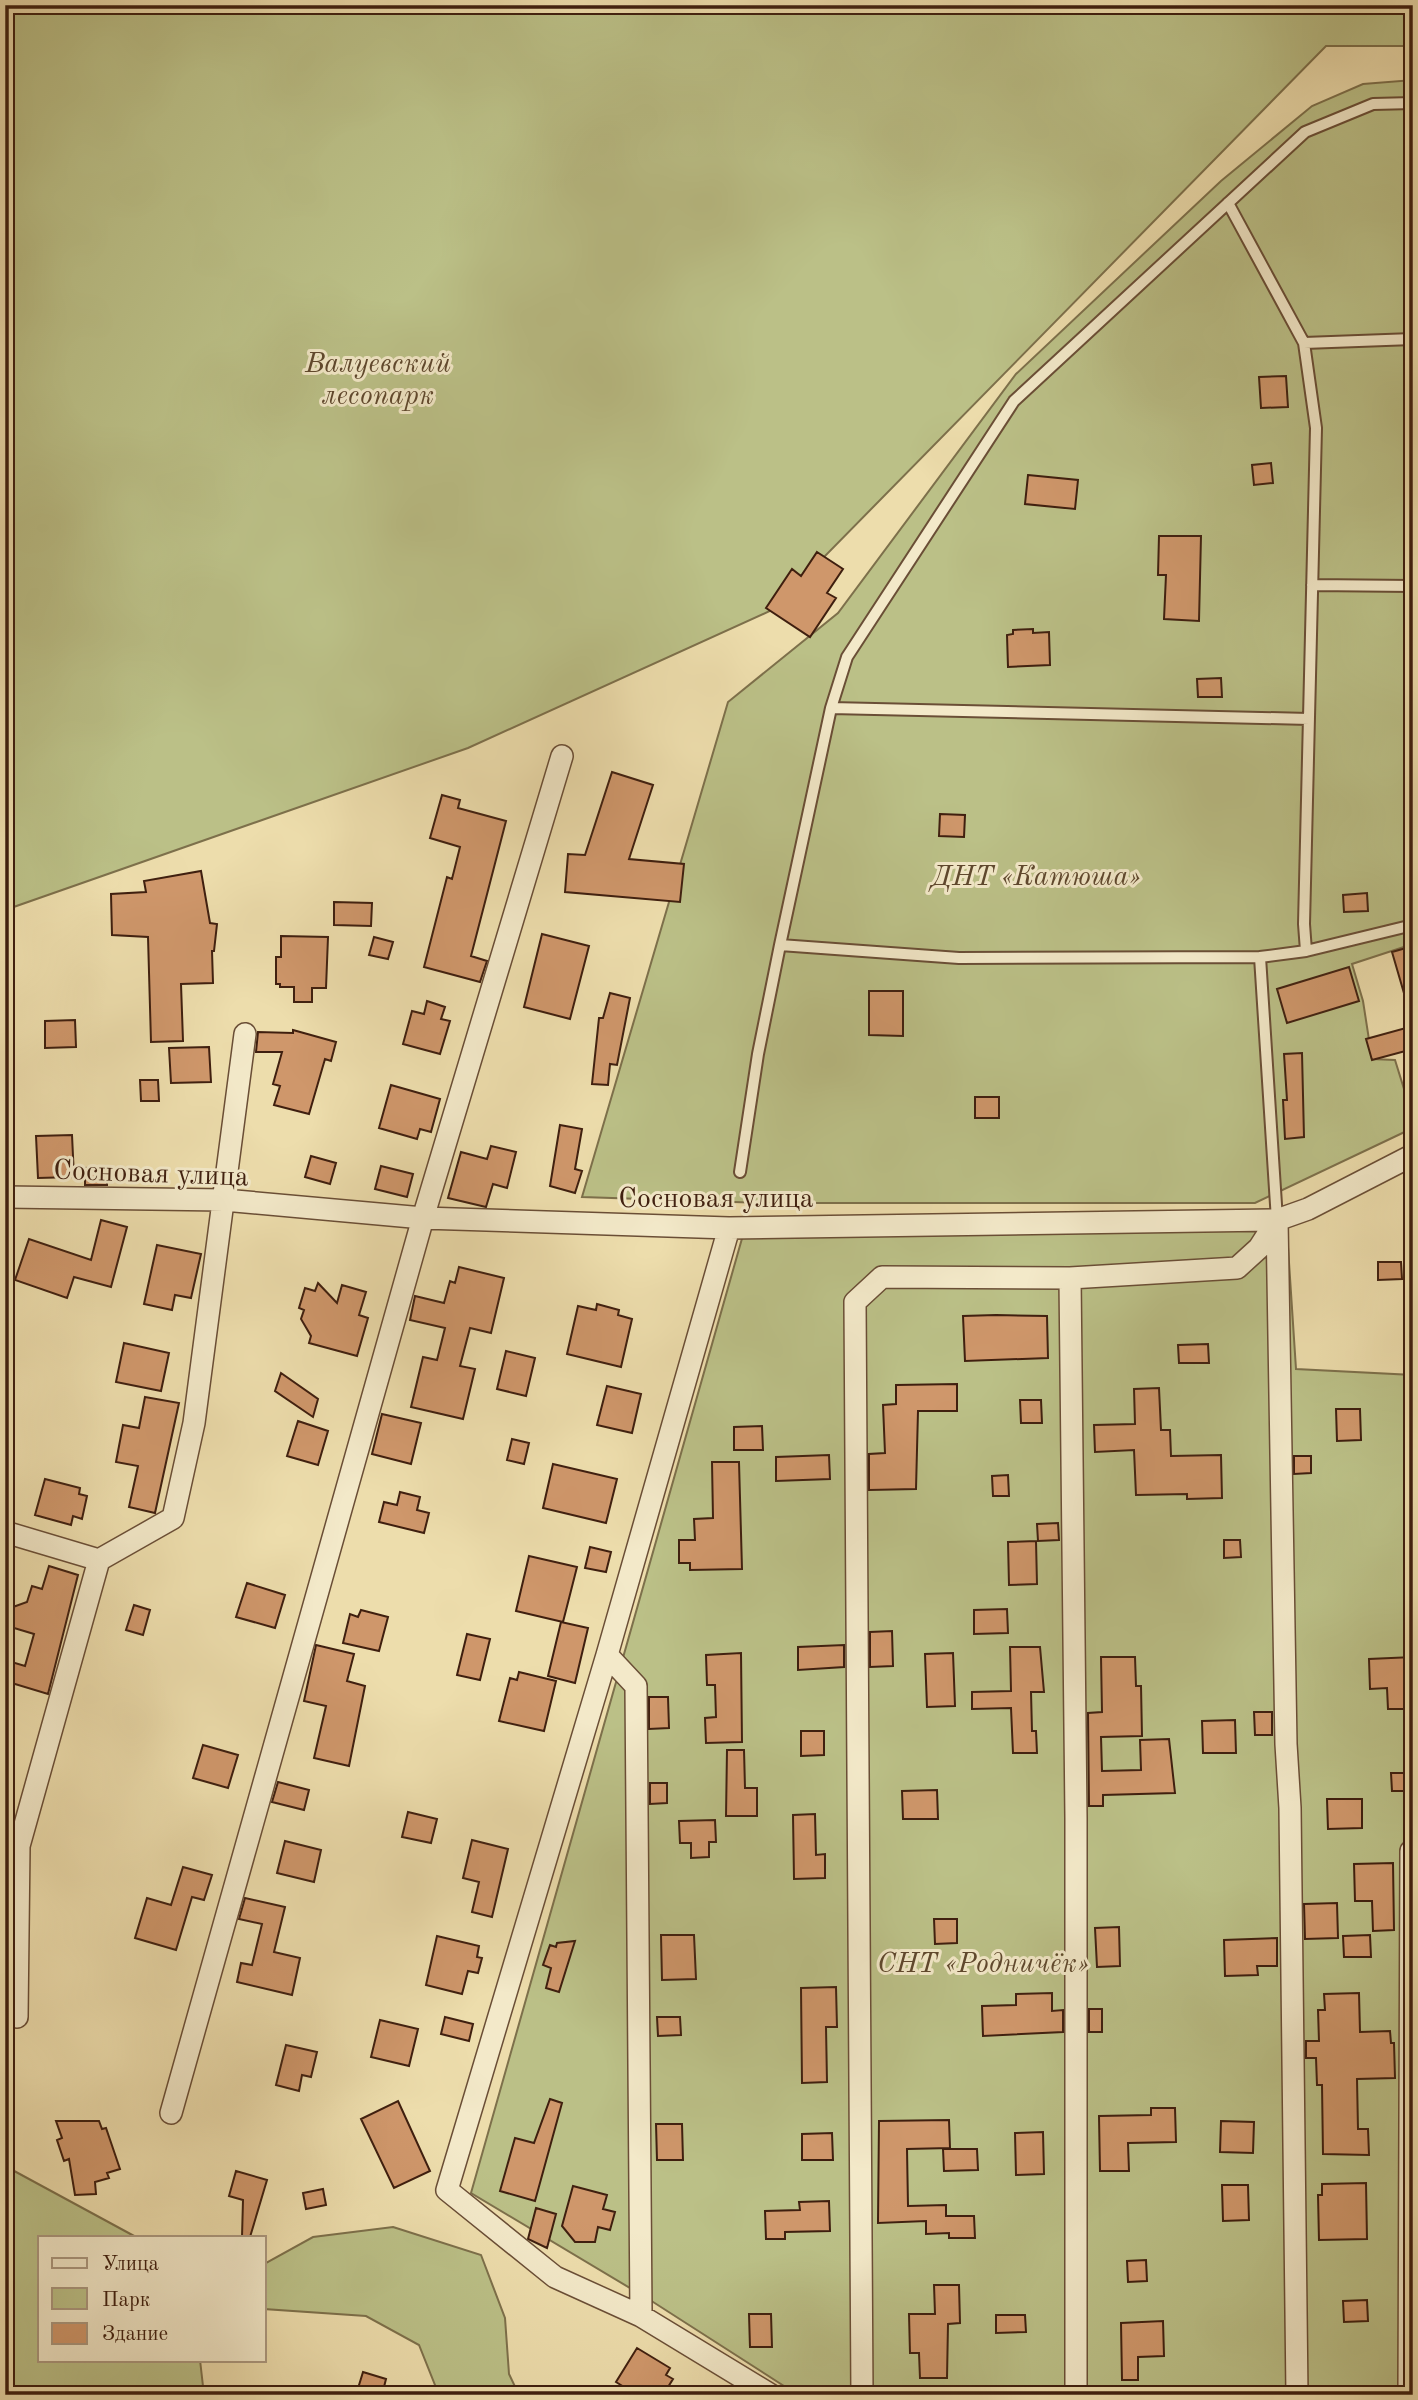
<svg xmlns="http://www.w3.org/2000/svg" width="1418" height="2400" font-family="'Old Standard TT',serif">
<style>
.green{fill:#bbc087;stroke:#7d704b;stroke-width:2}
.building{fill:#cf976b;stroke:#3f1f0f;stroke-width:2}
.lines{fill:none;stroke-linecap:round;stroke-linejoin:round}
.lane-casing{stroke:#6a4e36;stroke-width:14}
.street-casing{stroke:#6a4e36;stroke-width:24}
.lane{stroke:#f3e9c9;stroke-width:10}
.street{stroke:#f3e9c9;stroke-width:21}
.labels{text-anchor:middle;stroke-width:6;stroke-linejoin:round;paint-order:stroke}
.park-label{font-size:28px;font-style:italic;fill:#5e472d;stroke:#f3e9c9}
.street-label{font-size:28px;fill:#3f1f0f;stroke:#f3e9c9}
</style>
<rect width="100%" height="100%" fill="#edddac"/>
<filter id="stains"><feTurbulence type="fractalNoise" baseFrequency=".00286" numOctaves="4"/><feColorMatrix values="0 0 0 0 .2 0 0 0 0 .09 0 0 0 0 .02 0 0 0 .5 -.17"/></filter>
<radialGradient id="worn" r=".72"><stop offset=".6" stop-color="#630" stop-opacity="0"/><stop offset="1" stop-color="#630" stop-opacity=".3"/></radialGradient>
<path class="green" d="M5,5H1413V46H1326L772,610L468,748L5,910Z
M1413,80V944L1352,964L1363,1001L1372,1059L1395,1060L1413,1118V1128L1255,1203H766L582,1197L728,702L838,613L1016,374L1221,181L1312,106L1363,84Z
M1255,1230L1287,1232L1296,1369L1413,1375V2395H798L650,2300L471,2193L743,1235Z
M5,2166L136,2237H40V2360H200L204,2395H5Z
M393,2227L481,2255L505,2318L509,2374L519,2395H439L419,2345L366,2316L264,2309V2264L313,2237Z"/>
<path class="building" d="M1286,376L1288,407L1261,408L1259,377Z
M1271,463L1273,483L1254,485L1252,465Z
M1028,475L1078,480L1075,509L1025,504Z
M1159,536H1201L1199,621L1164,619L1166,575H1158Z
M817,552L843,569L827,593L836,598L810,637L766,608L792,569L801,576Z
M1033,629V633L1049,632L1050,665L1008,667L1007,635L1013,634V630Z
M1221,678L1222,697H1198L1197,679Z
M612,772L653,785L629,859L684,864L680,902L565,892L568,854L585,855Z
M442,795L460,800L458,808L506,821L471,956L487,961L480,982L424,967L447,877L452,879L460,847L430,838Z
M940,814L965,815L964,837L939,836Z
M201,871L210,923L217,924L214,951H212L213,983L181,984L183,1041L151,1042L148,937L112,935L111,894L146,892L144,881Z
M1367,893L1368,911L1344,912L1343,895Z
M334,902L372,903L371,926L334,925Z
M542,934L589,946L570,1019L524,1007Z
M281,936L328,937L326,988H312V1002H294V987H280V984H276V957H281Z
M374,937L393,942L388,959L369,955Z
M1413,946V1007H1408L1392,952Z
M1349,967L1359,1001L1287,1023L1277,989Z
M869,991H903V1036L869,1035Z
M610,993L630,998L617,1065L610,1064L608,1085L592,1084L599,1018H603Z
M427,1001L445,1007L441,1019L450,1021L440,1054L403,1044L412,1011L424,1014Z
M75,1020L76,1047L45,1048V1021Z
M1413,1026V1049L1372,1060L1366,1039Z
M293,1030L336,1042L331,1061L325,1059L309,1114L274,1105L280,1086L273,1084L282,1052H256L258,1032L293,1033Z
M209,1047L211,1082L171,1083L169,1048Z
M1302,1053L1304,1137L1285,1139L1283,1100H1287L1284,1054Z
M140,1080H158L159,1101H141Z
M391,1085L440,1099L431,1132L420,1129L417,1139L379,1128Z
M975,1097H999V1118H975Z
M560,1125L582,1129L575,1169L582,1171L575,1193L550,1186Z
M72,1135L74,1177L38,1178L36,1136Z
M491,1146L516,1152L507,1188L493,1184L486,1207L448,1198L461,1152L487,1159Z
M311,1156L336,1163L330,1184L305,1177Z
M381,1166L413,1174L407,1197L375,1189Z
M107,1167V1185H85V1168Z
M101,1220L127,1227L111,1287L74,1277L67,1298L15,1280L29,1239L91,1260Z
M157,1245L201,1254L191,1298L175,1295L172,1310L144,1304Z
M1378,1262H1401L1402,1279L1378,1280Z
M459,1267L504,1278L491,1333L470,1328L460,1366L475,1369L463,1419L411,1407L423,1357L437,1360L445,1328L410,1320L415,1296L444,1303L450,1281L455,1283Z
M318,1283L337,1303L342,1285L366,1292L359,1315L368,1318L357,1356L309,1343L311,1336L301,1319L304,1310L299,1308L305,1288L315,1291Z
M597,1304L619,1310L618,1315L632,1319L621,1367L567,1354L578,1306L596,1310Z
M996,1315L1047,1316L1048,1358L965,1361L963,1316Z
M124,1343L169,1353L161,1391L116,1382Z
M1208,1344L1209,1363H1179L1178,1345Z
M506,1351L535,1358L526,1396L497,1389Z
M281,1373L318,1399L313,1417L275,1391Z
M957,1384V1411H918L916,1489L869,1490V1454L885,1453L883,1405L896,1404V1385Z
M607,1386L641,1394L632,1433L597,1425Z
M1159,1388L1161,1430H1170L1171,1456L1221,1455L1222,1498L1187,1499V1494L1136,1495L1134,1450L1095,1452L1094,1425L1135,1424L1134,1389Z
M145,1397L179,1403L155,1513L129,1507L138,1466L116,1462L123,1425L139,1428Z
M1020,1400H1041L1042,1423H1021Z
M1336,1409H1360L1361,1440L1337,1441Z
M382,1414L421,1423L411,1464L372,1454Z
M298,1421L328,1431L318,1465L287,1456Z
M762,1426L763,1450H734V1427Z
M512,1439L529,1443L524,1464L507,1460Z
M829,1455L830,1479L776,1481V1457Z
M1294,1456H1311V1473L1294,1474Z
M712,1462H739L742,1569L690,1570V1563H679V1540H695L694,1519L713,1518Z
M553,1464L617,1479L606,1523L543,1508Z
M1008,1475L1009,1496H993L992,1476Z
M45,1479L80,1488L79,1494L87,1496L82,1519L73,1516L71,1525L35,1515Z
M400,1492L420,1497L417,1510L429,1513L424,1533L379,1522L384,1502L397,1505Z
M1058,1523L1059,1540L1038,1541L1037,1524Z
M1224,1540H1240L1241,1557L1224,1558Z
M1036,1541L1037,1584L1009,1585L1008,1542Z
M590,1547L611,1552L606,1572L585,1568Z
M529,1556L577,1567L563,1622L516,1611Z
M49,1566L78,1575L48,1694L5,1681V1660L25,1666L34,1634L14,1628L13,1607L27,1602L32,1586L42,1589Z
M247,1583L285,1595L275,1628L236,1617Z
M134,1605L150,1610L143,1635L126,1630Z
M1007,1609L1008,1633L974,1634V1610Z
M361,1610L388,1617L379,1651L343,1643L350,1614L358,1617Z
M561,1622L588,1628L575,1683L548,1676Z
M892,1631L893,1666L870,1667V1632Z
M467,1634L490,1639L480,1680L457,1675Z
M316,1645L354,1654L347,1681L365,1686L349,1766L314,1758L326,1706L304,1701Z
M844,1645V1667L798,1670V1647Z
M1010,1647H1040L1044,1692H1031L1032,1731H1036L1037,1753H1013L1011,1708L972,1709V1692L1011,1691Z
M741,1653L742,1742L706,1743L705,1718L716,1717L715,1685H707L706,1655Z
M953,1653L955,1706L927,1707L925,1654Z
M1101,1657H1135L1136,1686H1141L1142,1736L1101,1737L1102,1771L1141,1770L1140,1740L1169,1739L1175,1793L1103,1795V1806H1089L1088,1713L1102,1712Z
M1413,1657L1408,1709H1388L1387,1688L1370,1689L1369,1659Z
M519,1672L556,1681L544,1731L499,1721L510,1678L517,1680Z
M649,1697H668L669,1728L649,1729Z
M1254,1712H1272V1735H1255Z
M1235,1720L1236,1753H1203L1202,1721Z
M801,1731H824V1755L801,1756Z
M203,1745L238,1755L228,1788L193,1778Z
M727,1750H744L745,1788H757V1816H726Z
M1391,1773H1410L1411,1791H1392Z
M278,1782L309,1790L304,1810L272,1802Z
M650,1783H667V1803L650,1804Z
M937,1790L938,1819H903L902,1791Z
M1327,1799H1362V1828L1328,1829Z
M408,1812L437,1819L431,1843L402,1837Z
M815,1814L816,1855L825,1854V1878L794,1879L793,1815Z
M715,1820L716,1842H709V1857L691,1858V1843H680L679,1821Z
M472,1840L508,1849L492,1917L472,1912L479,1882L463,1878Z
M285,1841L321,1850L314,1882L277,1873Z
M1393,1863L1394,1930L1373,1931L1372,1901H1355L1354,1864Z
M183,1867L212,1875L204,1900L192,1897L176,1950L135,1938L147,1898L171,1905Z
M245,1898L285,1907L274,1952L300,1958L292,1995L237,1982L241,1963L252,1965L262,1924L239,1919Z
M1337,1903L1338,1938L1305,1939L1304,1904Z
M934,1919H957V1943L935,1944Z
M1119,1927L1120,1966L1097,1967L1095,1928Z
M661,1935H694L696,1979L662,1980Z
M1370,1935L1371,1957H1344L1343,1936Z
M437,1936L479,1946L477,1957L482,1958L478,1973L468,1971L462,1994L426,1985Z
M1277,1938V1966H1257L1258,1975L1225,1976L1224,1940Z
M575,1941L559,1992L546,1988L551,1968L543,1965L550,1945L556,1947L557,1943Z
M836,1987L837,2027H826L827,2082L802,2083L801,1988Z
M1052,1993V2011L1063,2010V2032L983,2036L982,2006L1016,2005V1994Z
M1359,1993L1360,2032L1390,2031L1391,2043H1394L1395,2078L1357,2079L1358,2129H1368L1369,2155L1323,2154L1322,2085H1317L1316,2058H1306V2041H1319L1318,2010H1325L1324,1994Z
M1089,2009H1102V2032H1089Z
M445,2017L473,2024L469,2041L441,2034Z
M657,2017H680L681,2035L658,2036Z
M380,2020L418,2029L409,2066L371,2057Z
M286,2045L317,2052L311,2077L302,2075L299,2091L276,2085Z
M550,2099L562,2103L535,2201L500,2191L515,2138L534,2143Z
M398,2101L430,2171L394,2188L361,2119Z
M1151,2108H1175L1176,2142L1128,2143L1129,2171H1100L1099,2116L1151,2115Z
M949,2120L950,2148L907,2149L908,2206L946,2205V2216H974L975,2238H949V2233L926,2234V2221L878,2223L879,2121Z
M56,2121H99L102,2129L106,2128L120,2169L107,2173L109,2178L95,2182L96,2194L75,2195L69,2159L64,2161L57,2140L62,2138Z
M1221,2121L1254,2122L1253,2153L1220,2152Z
M656,2124H682L683,2160H657Z
M1043,2132L1044,2174L1016,2175L1015,2133Z
M832,2133L833,2160H802V2134Z
M943,2149H977L978,2170L944,2171Z
M236,2171L267,2180L250,2237H242L243,2200L229,2196Z
M1366,2183L1367,2239L1319,2240L1318,2195H1322V2184Z
M1222,2185H1248L1249,2220L1223,2221Z
M573,2186L607,2195L603,2209L615,2212L610,2230L598,2227L595,2242H575L562,2226Z
M323,2189L326,2205L306,2209L303,2193Z
M829,2201L830,2231L785,2232V2239H766L765,2211L800,2210L799,2202Z
M536,2208L556,2214L547,2248L528,2239Z
M1146,2260L1147,2281L1128,2282L1127,2261Z
M934,2285H959L960,2323L948,2324L947,2378H920L919,2353H910L909,2314H935Z
M1367,2300L1368,2321L1344,2322L1343,2301Z
M749,2314H771L772,2347H750Z
M996,2315H1025L1026,2332L996,2333Z
M1163,2321L1164,2356L1138,2357V2380H1122L1121,2323Z
M637,2348L670,2368L666,2375L673,2379L663,2395H637L616,2382Z
M363,2372L386,2379L382,2395H356Z"/>
<g class="lines">
<g class="lane-casing">
<path id="lane" d="M1228,203L1304,343L1316,428L1304,924L1306,951L1260,957L1277,1220
M1304,343L1413,339
M1312,585L1413,586
M831,708L1309,719
M780,945L959,958L1260,957
M1306,951L1413,925
M740,1172L758,1054L780,945L831,708L847,657L1014,401L1305,132L1373,104L1413,103"/>
</g>
<g class="street-casing">
<path id="street" d="M5,1197L224,1200L423,1218L729,1228L1277,1220L1308,1209L1413,1155
M1277,1220L1286,1744L1290,1808L1297,2395
M729,1228L607,1655L447,2190L555,2277L641,2316L771,2395
M1070,1278L1076,1818V2395
M5,1532L99,1560
M607,1655L636,1686L641,2316
M17,2017L19,1846L99,1560L173,1518L194,1423L245,1034
M171,2113L423,1218L562,756
M862,2395L855,1302L882,1277L1070,1278L1237,1268L1259,1248L1277,1220
M1409,2395L1411,1851"/>
</g>
<use href="#lane" class="lane"/>
<use href="#street" class="street"/>
</g>
<g class="labels">
<g class="park-label">
<text x="378" y="372">Валуевский<tspan x="378" dy="32">лесопарк</tspan></text>
<text x="1036" y="885">ДНТ «Катюша»</text>
<text x="983" y="1972">СНТ «Родничёк»</text>
</g>
<g class="street-label">
<text transform="translate(151 1172) rotate(2)" y="10">Сосновая улица</text>
<text x="716" y="1207">Сосновая улица</text>
</g>
</g>
<rect width="1418" height="2400" fill="none" stroke="#edddac" stroke-width="28"/>
<rect x="7" y="7" width="1404" height="2386" fill="none" stroke="#3f1f0f" stroke-width="3.5"/>
<rect x="14" y="14" width="1390" height="2372" fill="none" stroke="#3f1f0f" stroke-width="2"/>
<rect x="38" y="2236" width="228" height="126" fill="#f3e9c9" stroke="#ab987f" stroke-width="2"/>
<rect x="52" y="2258" width="35" height="10" fill="#f3e9c9" stroke="#ab987f" stroke-width="2"/>
<text x="102" y="2270" font-size="21" fill="#3f1f0f">Улица</text>
<rect x="52" y="2288" width="35" height="21" fill="#bbc087" stroke="#ab987f" stroke-width="2"/>
<text x="102" y="2306" font-size="21" fill="#3f1f0f">Парк</text>
<rect x="52" y="2323" width="35" height="21" fill="#cf976b" stroke="#ab987f" stroke-width="2"/>
<text x="102" y="2340" font-size="21" fill="#3f1f0f">Здание</text>
<rect width="100%" height="100%" filter="url(#stains)"/>
<rect width="100%" height="100%" fill="url(#worn)"/>
</svg>
